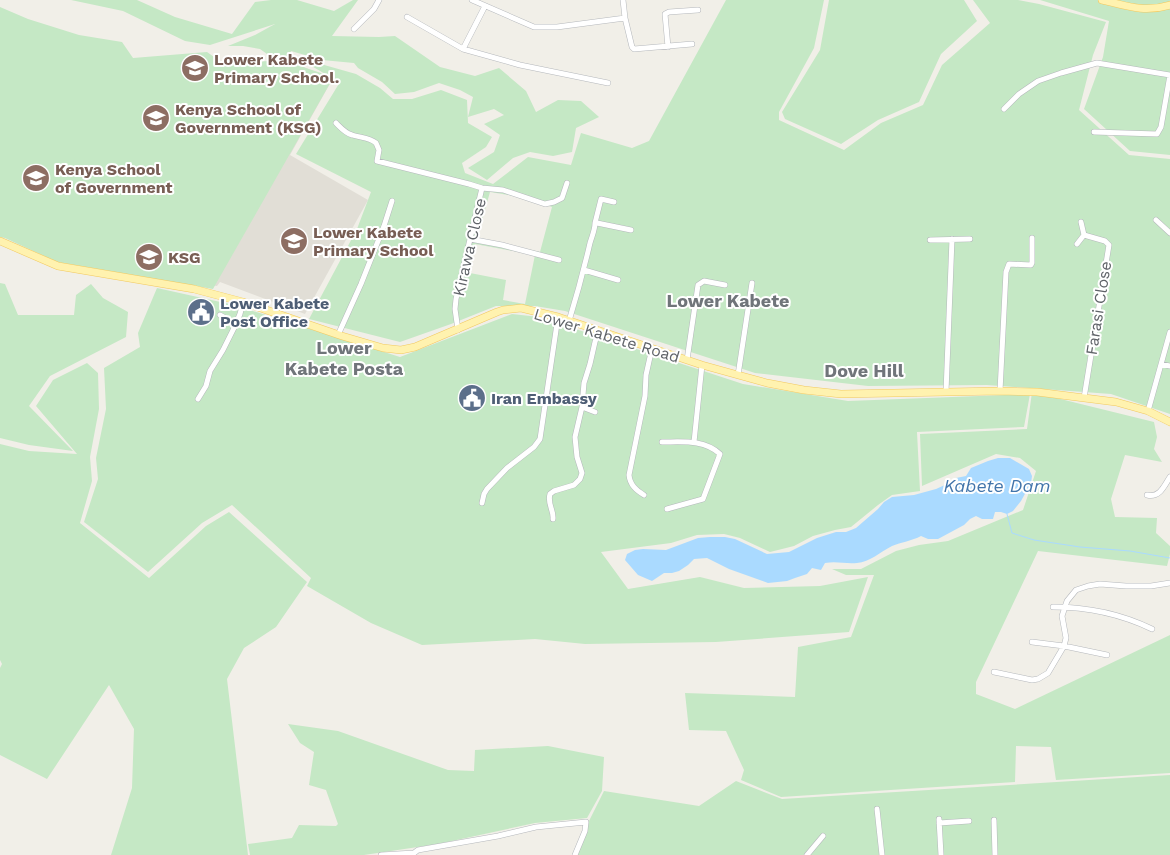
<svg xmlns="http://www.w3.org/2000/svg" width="1170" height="855" font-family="'Work Sans',sans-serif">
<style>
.education{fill:#e1ded6}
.green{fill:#c5e8c5;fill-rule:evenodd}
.water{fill:#aadaff}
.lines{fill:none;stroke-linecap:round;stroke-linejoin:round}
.stream{stroke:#aadaff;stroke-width:1}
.minor-casing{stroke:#b5b8bc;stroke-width:6}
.major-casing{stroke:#f2c960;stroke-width:8}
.minor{stroke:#fff;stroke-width:5}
.major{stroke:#fff2af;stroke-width:7}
.labels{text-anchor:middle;stroke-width:4;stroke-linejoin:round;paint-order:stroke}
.education-label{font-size:16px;font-weight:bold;fill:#785e54;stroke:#fff;text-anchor:start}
.street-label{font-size:16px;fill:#5f6368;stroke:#fff}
.service-label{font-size:16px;font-weight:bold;fill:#4e5e75;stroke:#fff;text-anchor:start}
.neighbourhood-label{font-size:18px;font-weight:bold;fill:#70757a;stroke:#fff}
.water-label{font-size:18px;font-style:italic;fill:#4174aa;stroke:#fff}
</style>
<rect width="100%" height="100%" fill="#f1efe8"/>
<path class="education" d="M0,22L181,71L293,62L332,80L290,155L368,200L305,314L220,282L217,286L163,279Z"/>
<path class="green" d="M71,0H137L175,17L232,34L255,2L271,0H297L334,11L353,0H358L332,36L379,37L395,36L440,67L475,76L499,68L526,91L536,112L558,100L581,101L599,117L576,128L572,152L553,156L530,152L513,158L487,180L468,168L494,152L500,135L484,124L504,115L494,109L468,117L473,97L460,90L439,83L414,92L395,94L382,82L358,68L354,63L322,60L291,51L289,56L274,59L260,49L243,46H228L255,35L275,24L210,45L185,41L123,11Z
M726,0H824L814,48L779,112V120L844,150L881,123L923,105L942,65L990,23L973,0H1018L1039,4L1106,22L1093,55L1079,110L1129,155L1170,159V414L1111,394L987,385L868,386L755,373L565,311L535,306H496L451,324L400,342L309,319L357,229L371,192L296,154L340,82L333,78L213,289L57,262L5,238L0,237V7L28,19L79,35L122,42L133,58L207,52L224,64L282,60L327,75L296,57L356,74L380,88L393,99H412L441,90L467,100L468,123L492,137L486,147L462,163L465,173L493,184L528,157L571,165L581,133L632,148L649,141ZM490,192L521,197L552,207L540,252L477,238ZM475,244L535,255L525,304L503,300L506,280L470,273Z
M829,0H964L977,21L941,54L919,102L878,120L841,144L785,119L782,112L820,50Z
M1040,0H1170V155L1130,151L1084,109L1103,57L1109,21Z
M0,283L5,284L18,315H74L76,295L91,284L103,298L128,312L126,337L50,376L29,406L73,451L29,445L0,438Z
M157,288L234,305L400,357L512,314L539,317L743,384L848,401L1030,394L1024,427L917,432L920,491L892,495L878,505L851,527L835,530L813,536L794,546L770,552L740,538L724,534L697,535L671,543L601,552L628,589L700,577L744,588L820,586L868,577L849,632L716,642L585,644L535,639L422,645L371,623L307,586L311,578L232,505L202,523L148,572L84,522L98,479L96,458L106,409L104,368L140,347L138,333Z
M87,363L98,373L99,409L90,457L92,481L80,523L149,578L206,526L229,512L307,582L276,627L244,648L227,679L248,855H111L132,788L134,729L109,685L47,779L0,755V668L2,664L0,660V444L29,451L77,454L36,406L53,380Z
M1032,392L1154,422L1157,437L1154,449L1162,462L1125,455L1111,499L1115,517L1157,518L1156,533L1170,546V554L1167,566L1038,551L976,682V694L1015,709L1170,635V773L1056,780L1051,747L1016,746L1015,782L781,797L741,780L744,770L726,731L689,730L685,693L795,697L798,647L851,637L874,575H846L832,569H861L896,551L919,545L948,541L1023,510L1036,471L1020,458L996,454L922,486L920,434L1027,429Z
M288,724L338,731L448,770L474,771L475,750L548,746L604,757L602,791L587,818L535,823L438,844L364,855H250L248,844L292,838L299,825L336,826L338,824L326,790L309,785L314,752L300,743Z
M1170,775V855H572L604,791L699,806L736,781L782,799Z"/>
<path class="water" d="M998,458H1010L1029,469L1032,476L1031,483L1021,501L1013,511L1007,514L1001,512H995L993,519H982L976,516L970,519L964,525L938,539H928L921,536C912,541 901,542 892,546C880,552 870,562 857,563C845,564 837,561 825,563L821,570L812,568L807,574L795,578L787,581L768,583L729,569L707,558L694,559L688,565L679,571L672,573H664L652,581L638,575L625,560L627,554L635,550L643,549L666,550L698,538L710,537H725L735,539L767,554L789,552L817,538L836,532H846L856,528L878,509L884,502L892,497L914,495L936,489L947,484L956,478L966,476L971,468L988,461Z"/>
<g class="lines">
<path class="stream" d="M1007,514L1012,533L1034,540L1080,547L1130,551L1170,558"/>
<g class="minor-casing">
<path id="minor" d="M472,0L534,27H557L625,18
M623,0L625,18L632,47L634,49L692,44
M407,17L463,49L520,65L608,83
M354,29L374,9L379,0
M668,47L665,14L669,12L698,10
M463,49L485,6
M1004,109L1019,94L1038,81L1061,73L1097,63L1170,75
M336,123C341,128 345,133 352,135C361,138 369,137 376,143L379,150L377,161L469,184L482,188L456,299L455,309L458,330
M1094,132L1157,134L1161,127L1170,75
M482,188L503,190L545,204L554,202L562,198L567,183
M1156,220L1170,233
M595,223L601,199L614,202
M1084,235L1105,241L1109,245L1084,398
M470,239L502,245L559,260
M930,240L970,239
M1077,244L1084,235L1081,222
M584,270L618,280
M220,315L236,324
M569,321C577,295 584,269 590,243C592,236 595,230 595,223H597L631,230
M338,335L361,284L384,226L392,201
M687,360L698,285L704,281L725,285
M1161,364L1170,366
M738,375L752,283
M1000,391L1006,272L1009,264L1031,265L1032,263V238
M946,392L952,239
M198,399L206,386L210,371L223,350L234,328L240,314L243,302
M582,407L595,412
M1148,411L1170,332
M662,442C682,442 704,439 720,454L703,499L667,509
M694,442L702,365
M644,495C636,490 630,485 629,475L645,396L646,375L652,348
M1147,495C1160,498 1164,486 1170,477
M482,503L484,494L487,489L507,468L534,447L540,439L558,317
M553,519C554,510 547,504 550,494L554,491L574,485L580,479L582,473L577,457L575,437L582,407L584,383L590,364L595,342L599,330
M1053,607C1087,607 1121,614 1152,629
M1032,642L1064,646L1107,655
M994,672L1032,680L1038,679L1048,673L1064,646L1066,638L1062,616L1067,601L1076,590L1088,586L1100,584L1126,586H1151L1170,583
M877,809L882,855
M939,819L941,855
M994,820L995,855
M939,823L969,821
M381,855L414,853
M413,855L414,853L418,850L498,836L536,827L586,822L585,831L575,855
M807,855L823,836"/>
</g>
<g class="major-casing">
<path id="major" d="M1102,0C1127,6 1144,13 1170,5
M0,241L58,266L194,289L243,302L342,336L383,348L401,350L415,347L497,312L503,310L521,308L558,317L702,365L738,375L767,383L804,390L841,394L1000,391L1037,392L1116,402L1148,411L1170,422"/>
</g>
<use href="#minor" class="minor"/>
<use href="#major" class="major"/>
</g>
<defs>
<g id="school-disc" transform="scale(1.4375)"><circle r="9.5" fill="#8d6e63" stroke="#fff"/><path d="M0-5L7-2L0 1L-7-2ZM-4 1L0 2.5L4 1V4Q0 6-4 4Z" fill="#fff"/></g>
<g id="university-disc" transform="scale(1.4375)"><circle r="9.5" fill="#8d6e63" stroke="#fff"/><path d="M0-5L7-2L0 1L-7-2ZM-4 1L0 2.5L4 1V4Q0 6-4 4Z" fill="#fff"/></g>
<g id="civic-disc" transform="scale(1.4375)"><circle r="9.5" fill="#5c6f8a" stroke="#fff"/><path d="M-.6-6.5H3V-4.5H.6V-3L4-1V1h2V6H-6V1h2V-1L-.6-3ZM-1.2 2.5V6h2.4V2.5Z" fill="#fff"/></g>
</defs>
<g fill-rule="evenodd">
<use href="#school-disc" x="195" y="68"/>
<use href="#university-disc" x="156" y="118"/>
<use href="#university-disc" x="36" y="178"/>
<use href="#school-disc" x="294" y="241"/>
<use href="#school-disc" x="149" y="257"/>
<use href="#civic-disc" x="201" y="312"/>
<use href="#civic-disc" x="472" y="398"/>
</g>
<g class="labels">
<g class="education-label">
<text x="214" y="65">Lower Kabete<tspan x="214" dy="18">Primary School.</tspan></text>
<text x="175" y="115">Kenya School of<tspan x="175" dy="18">Government (KSG)</tspan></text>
<text x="55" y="175">Kenya School<tspan x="55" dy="18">of Government</tspan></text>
<text x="313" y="238">Lower Kabete<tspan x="313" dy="18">Primary School</tspan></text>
<text x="168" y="263">KSG</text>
</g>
<g class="street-label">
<text transform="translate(469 247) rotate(-77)" y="6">Kirawa Close</text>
<text transform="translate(1098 308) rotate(-81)" y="6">Farasi Close</text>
<text transform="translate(607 335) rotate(17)" y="6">Lower Kabete Road</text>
</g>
<g class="service-label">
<text x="220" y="309">Lower Kabete<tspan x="220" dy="18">Post Office</tspan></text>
<text x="491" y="404">Iran Embassy</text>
</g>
<g class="neighbourhood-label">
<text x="728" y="307">Lower Kabete</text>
<text x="344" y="354">Lower<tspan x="344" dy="21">Kabete Posta</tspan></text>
<text x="864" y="377">Dove Hill</text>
</g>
<g class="water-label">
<text x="997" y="492">Kabete Dam</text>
</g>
</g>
</svg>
